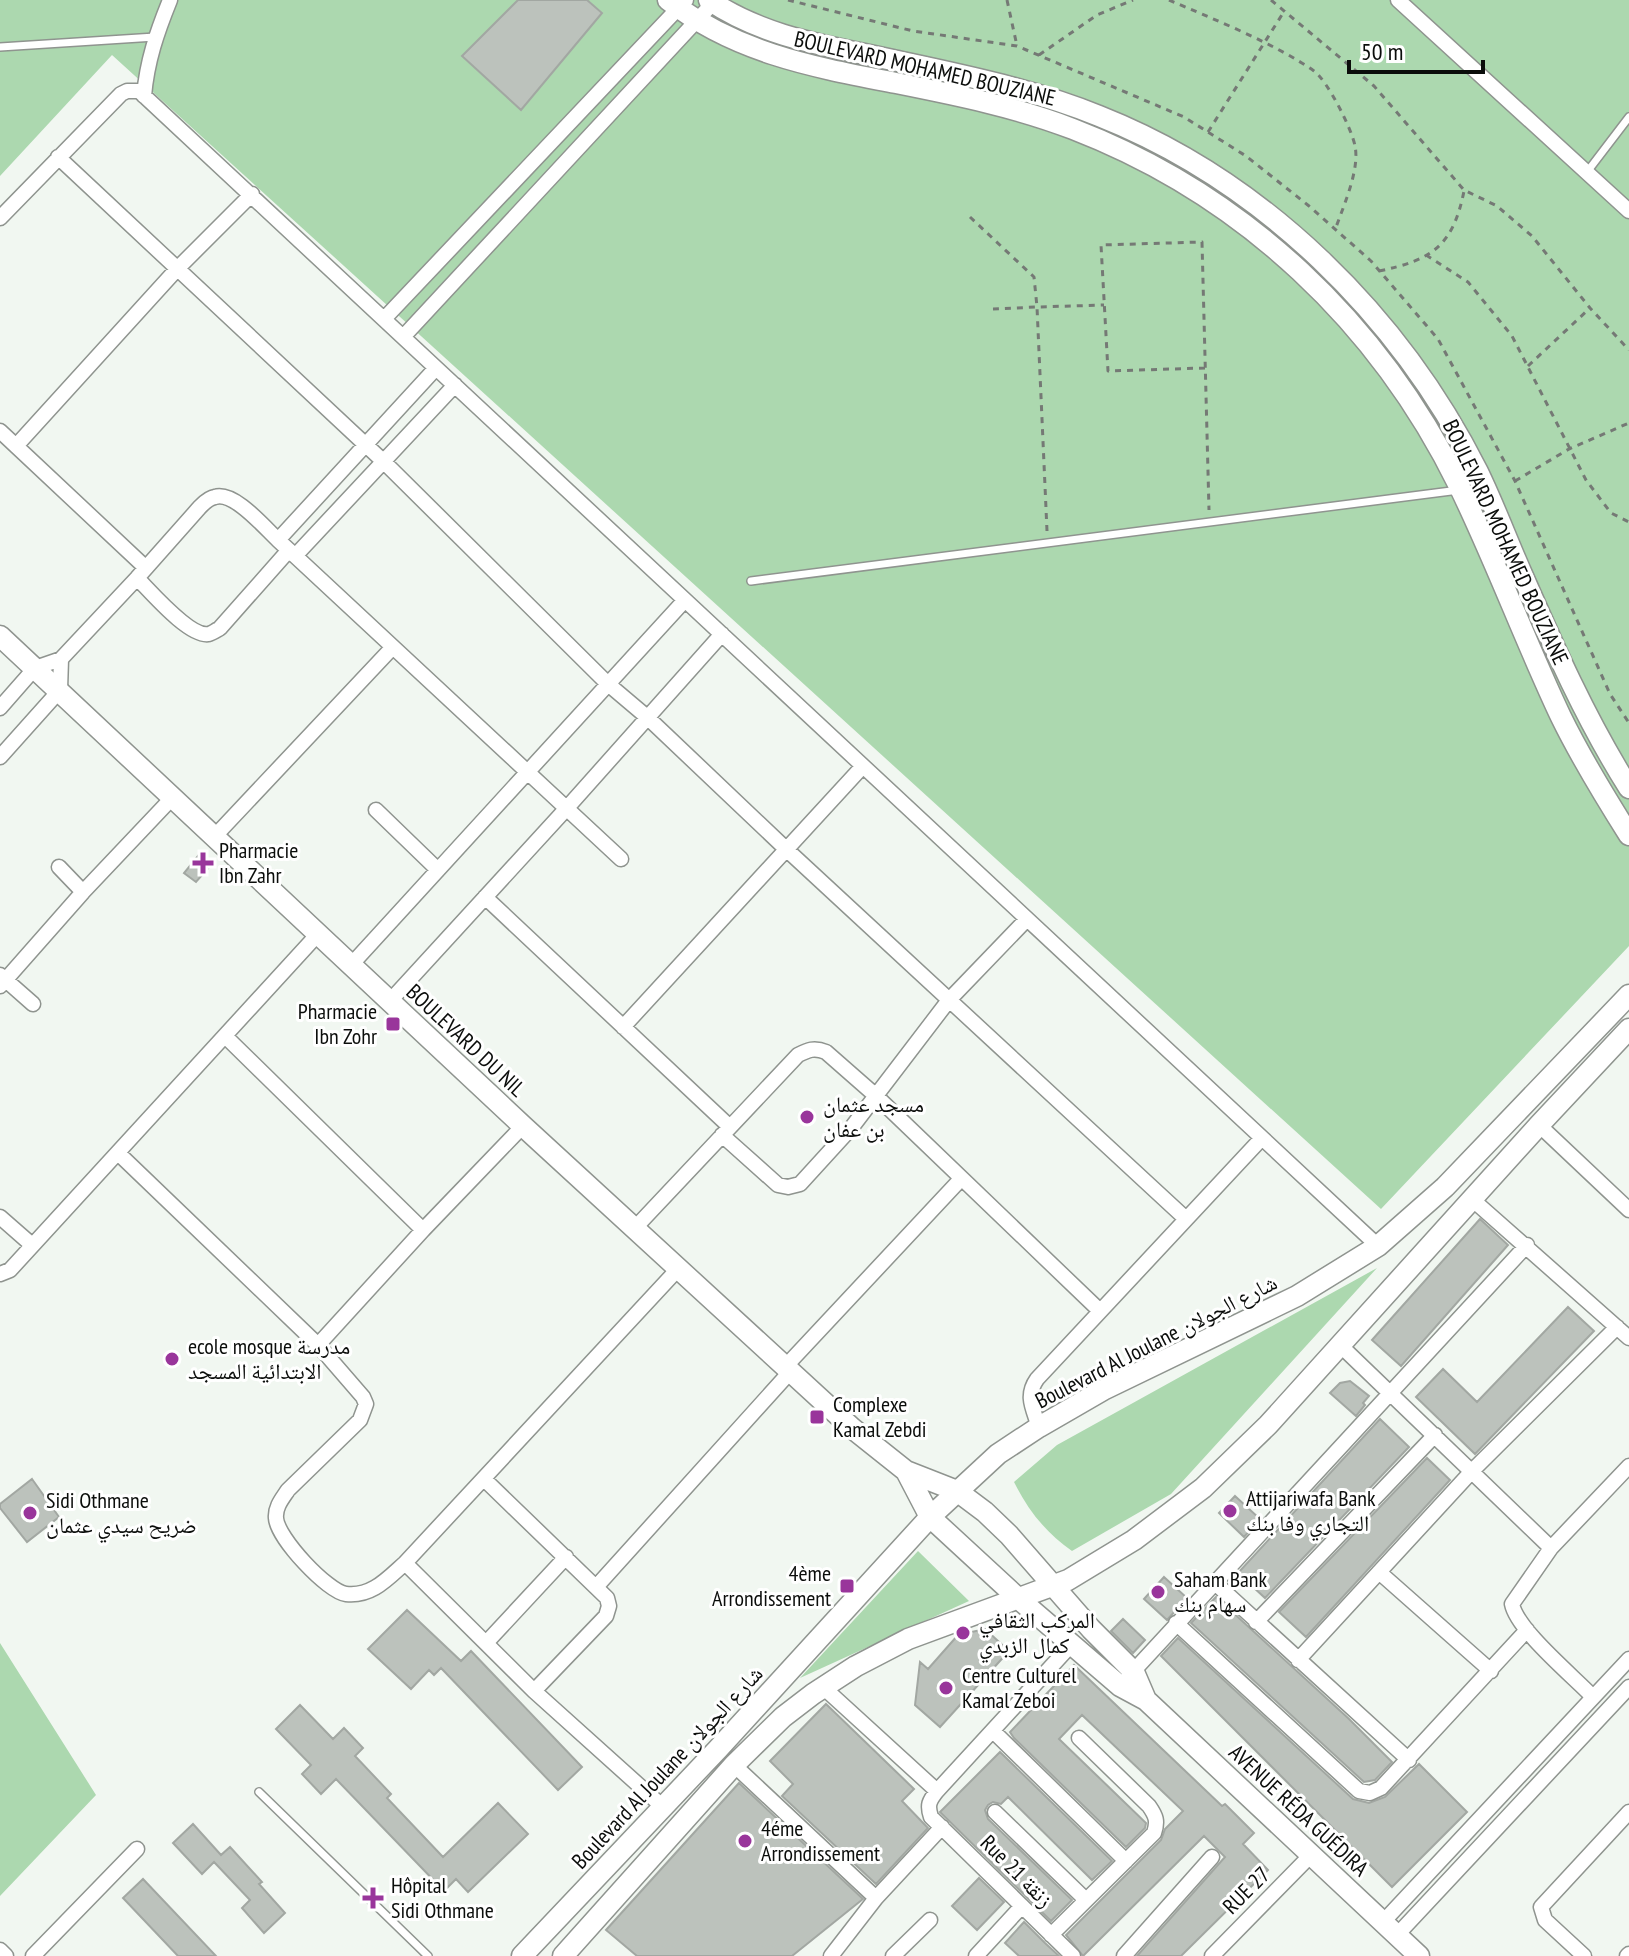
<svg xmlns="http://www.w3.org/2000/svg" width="1629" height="1956" font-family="'PT Sans Narrow','Noto Naskh Arabic',sans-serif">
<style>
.green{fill:#acd8af}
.building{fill:#bcc2bc;stroke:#a2a7a2;stroke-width:2}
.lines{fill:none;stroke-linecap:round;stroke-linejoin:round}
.lane-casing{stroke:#8f948f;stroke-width:10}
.street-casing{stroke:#8f948f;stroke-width:17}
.secondary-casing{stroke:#8f948f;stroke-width:23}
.path{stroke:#757975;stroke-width:3;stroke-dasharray:6 6;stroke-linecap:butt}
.lane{stroke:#fff;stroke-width:7}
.street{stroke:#fff;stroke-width:14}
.secondary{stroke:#fff;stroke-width:20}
.poi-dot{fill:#99359b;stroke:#fff;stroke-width:3}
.labels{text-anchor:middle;stroke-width:6;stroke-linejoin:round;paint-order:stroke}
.street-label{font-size:22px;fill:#0b0d0b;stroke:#fff}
.poi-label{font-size:22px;fill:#0b0d0b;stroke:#fff;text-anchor:start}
</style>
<rect width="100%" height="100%" fill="#f1f7f1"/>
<path class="green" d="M0,0H1629V946L1381,1209L112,55L0,176Z
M1377,1268L1171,1494L1072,1551C1046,1533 1028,1510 1014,1482L1057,1445Z
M918,1551L969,1601L800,1678Z
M0,1643L96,1795L0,1896Z"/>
<path class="building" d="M518,0H587L602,13L521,110L462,56Z
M198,856L210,866L196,882L184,873Z
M1480,1219L1508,1245L1401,1366L1372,1340Z
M1568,1307L1594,1331L1475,1454L1416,1397L1443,1369L1477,1402Z
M1350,1381L1369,1396L1363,1403L1365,1405L1356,1416L1330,1393L1340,1383Z
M1380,1419L1409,1447L1265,1598L1238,1573Z
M1427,1458L1450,1480L1306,1637L1279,1612Z
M32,1479L59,1517L27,1542L0,1508V1504Z
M1235,1496L1260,1519L1244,1537L1219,1513Z
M1164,1577L1187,1598L1167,1620L1144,1599Z
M1216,1597L1348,1718L1392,1762L1375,1780L1364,1782L1191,1623Z
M407,1610L461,1661L471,1651L582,1767L558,1790L441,1668L434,1675L429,1670L411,1689L368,1649Z
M1123,1619L1145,1640L1133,1653L1111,1631Z
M985,1629L1009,1651L940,1727L915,1705L920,1662L928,1669L958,1635Z
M1178,1638L1353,1799L1369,1803L1385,1797L1419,1764L1467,1812L1392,1887L1161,1656Z
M1074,1665L1222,1806L1225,1804L1254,1833L1243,1844L1268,1870L1181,1956H1137L1225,1857L1204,1836L1083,1956L1066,1935L1161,1840L1165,1829L1183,1811L1082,1715L1059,1739L1146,1823L1145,1828L1126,1847L1014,1738L1010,1732Z
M826,1704L914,1789L902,1801L928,1828L876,1884L782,1796L793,1784L770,1761Z
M300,1705L333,1739L344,1728L363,1748L355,1756L391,1794L387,1798L443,1857L498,1803L528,1834L468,1892L456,1879L444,1891L336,1779L321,1794L302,1774L311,1765L276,1729Z
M1000,1752L1112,1861L1092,1880L1008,1797L1001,1804L993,1802L988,1805L985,1810L988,1819L1072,1900L1051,1921L940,1812Z
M739,1783L863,1899L792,1956H637L606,1930Z
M193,1824L221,1855L230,1847L262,1882L259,1884L285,1913L264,1933L242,1908L250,1900L214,1862L202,1874L173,1843Z
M979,1878L1004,1902L977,1930L952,1906Z
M143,1879L216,1956H178L123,1898Z
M1024,1922L1045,1943L1059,1956H1019L1005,1943Z"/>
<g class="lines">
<g class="lane-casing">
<path id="lane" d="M0,47L155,37
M1587,172L1629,117
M751,581L1459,490
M259,1792L428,1956"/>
</g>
<g class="street-casing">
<path id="street" d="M1398,0L1629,211
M144,96C147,61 157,32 170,0
M58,157L383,461L608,684L647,717L786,849L1185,1218
M0,218L121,94L127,91H139L1378,1246
M384,319L686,0
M403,337L713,3
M0,431L146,568
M16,446L177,269L252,194
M278,540L436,368
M295,556L455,385
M137,578C151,592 190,638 209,634C210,634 219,629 220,628L289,550
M0,708L35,668L61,659L137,578L199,508C203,504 208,498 215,497C234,491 264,527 278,540L621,859
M0,757L60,690L61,659
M376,810L438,870
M215,836L392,648
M59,867L83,892
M485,897L730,1127
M351,965L685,600
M0,975L33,1004
M0,986L83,892L173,797
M390,1001L566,809L722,634
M623,1027L863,766
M225,1036L423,1230
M1539,1125L1629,1210
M722,1135L778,1185L788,1187L800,1184L852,1127L949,1000L1027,919
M118,1153L318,1345L363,1397L366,1404L360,1420L288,1490C282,1499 275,1507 276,1518C277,1538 328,1592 346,1594C372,1597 388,1578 405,1563L678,1269
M1473,1200L1629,1338
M0,1217L32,1245
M634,1229L798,1055C808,1050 814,1047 826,1052L875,1095L1099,1310
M0,1274L10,1270L318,934
M318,1345L423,1230L523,1126
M1341,1346L1551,1548
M785,1367L960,1180
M1039,1427C1033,1408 1025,1396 1037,1379L1262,1138
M484,1479L607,1598L609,1606L606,1616L534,1691
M405,1563L534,1691L663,1807
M1379,1572L1491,1671
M1214,1582L1409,1760
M596,1587L790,1372
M1256,1622L1435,1435
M1176,1623L1359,1791L1370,1793L1381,1788L1527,1630
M486,1643L566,1557
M1071,1645L937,1791C929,1801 927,1805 931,1817L1073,1956
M1298,1660L1473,1470L1617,1327
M1128,1677L1527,1245
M823,1687L937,1791
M1593,1697C1573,1676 1517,1630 1512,1604L1551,1548L1629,1466
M993,1731L1126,1861
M734,1765L876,1898
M995,1812L1086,1900
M1383,1922L1629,1659
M1051,1935L1154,1833C1158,1821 1156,1816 1149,1806L1079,1738
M1397,1935L1629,1687
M0,1950L6,1956
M33,1956L137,1849
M831,1956L876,1898L942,1827
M893,1956L930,1920
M976,1956L1022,1906
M1124,1956L1212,1857
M1212,1956L1311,1855
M1584,1956L1545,1920L1541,1907L1629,1812
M1627,1956L1629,1954"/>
</g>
<g class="secondary-casing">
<path id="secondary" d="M668,0C735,53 814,67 896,83C956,95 1016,107 1073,129C1244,195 1379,323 1459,486C1496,562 1525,641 1561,717C1581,758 1605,797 1629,835
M709,0C765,38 829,46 893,60C963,75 1032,89 1099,116C1263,181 1399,315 1478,472C1494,505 1507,540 1522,574C1554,647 1586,720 1629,788
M0,636L523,1126L852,1428L906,1471L957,1491L985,1512L1009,1535L1091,1629L1134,1672L1146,1700
M906,1471L930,1517L1020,1600L1120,1686L1146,1700L1419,1956
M522,1956L718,1749L930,1517L998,1454L1039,1427L1103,1390L1297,1296L1378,1246L1445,1187L1629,995
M563,1956L734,1765L783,1717L813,1694L856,1666L908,1639L1068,1580L1134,1540L1203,1488L1268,1425L1539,1125L1629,1029"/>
</g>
<path class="path" d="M788,0L913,31L1017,46L1184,117L1246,156L1309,206L1371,261L1438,339L1515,481L1610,694L1629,723
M1007,0L1017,46
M1169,0C1213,19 1274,43 1314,71C1327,80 1352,129 1355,146C1360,170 1343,207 1335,230
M1271,0L1374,86L1464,190L1497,206L1532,236L1590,308L1629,350
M1039,55L1097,15L1133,0
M1208,132L1285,10
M970,217L1034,277L1037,307L993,309
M1426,255L1468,282L1512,336L1586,480L1611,513L1629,522
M1379,271C1432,260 1453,246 1464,191
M1528,366L1590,308
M1205,368L1108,371L1101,245L1202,242L1209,510
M1515,481L1569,449L1629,423
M1047,531L1037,307L1104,305"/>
<use href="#lane" class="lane"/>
<use href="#street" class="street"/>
<use href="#secondary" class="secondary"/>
</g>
<g class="poi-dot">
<path d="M199 851h8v8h8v8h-8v8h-8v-8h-8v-8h8z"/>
<rect x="385" y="1016" width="16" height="16" rx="4"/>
<circle cx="807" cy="1117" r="8"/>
<circle cx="172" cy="1359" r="8"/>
<rect x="809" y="1409" width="16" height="16" rx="4"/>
<circle cx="1230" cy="1511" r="8"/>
<circle cx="30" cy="1513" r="8"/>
<rect x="839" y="1578" width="16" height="16" rx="4"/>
<circle cx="1158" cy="1592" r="8"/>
<circle cx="963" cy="1633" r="8"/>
<circle cx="946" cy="1688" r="8"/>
<circle cx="745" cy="1841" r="8"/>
<path d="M369 1886h8v8h8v8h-8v8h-8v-8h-8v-8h8z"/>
</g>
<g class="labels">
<g class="street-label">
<text transform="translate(925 68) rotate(13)" y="8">BOULEVARD MOHAMED BOUZIANE</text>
<text transform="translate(1506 542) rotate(65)" y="8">BOULEVARD MOHAMED BOUZIANE</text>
<text transform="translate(466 1040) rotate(43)" y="8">BOULEVARD DU NIL</text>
<text transform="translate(1156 1341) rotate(-27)" y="8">Boulevard Al Joulane شارع الجولان</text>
<text transform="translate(667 1767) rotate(-47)" y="8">Boulevard Al Joulane شارع الجولان</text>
<text transform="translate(1299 1810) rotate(43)" y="8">AVENUE RÉDA GUÉDIRA</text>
<text transform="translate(1017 1871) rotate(45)" y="8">Rue 21 زنقة</text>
<text transform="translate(1246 1890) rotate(-45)" y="8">RUE 27</text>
</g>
<g class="poi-label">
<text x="219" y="858">Pharmacie<tspan x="219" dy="25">Ibn Zahr</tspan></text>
<text x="377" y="1019" text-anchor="end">Pharmacie<tspan x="377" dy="25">Ibn Zohr</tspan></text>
<text x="823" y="1112">مسجد عثمان<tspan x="823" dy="25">بن عفان</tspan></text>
<text x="188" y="1354">ecole mosque مدرسة<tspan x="188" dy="25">الابتدائية المسجد</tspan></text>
<text x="833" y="1412">Complexe<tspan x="833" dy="25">Kamal Zebdi</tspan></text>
<text x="1246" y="1506">Attijariwafa Bank<tspan x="1246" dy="25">التجاري وفا بنك</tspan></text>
<text x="46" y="1508">Sidi Othmane<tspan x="46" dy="25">ضريح سيدي عثمان</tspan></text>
<text x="831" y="1581" text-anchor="end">4ème<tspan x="831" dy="25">Arrondissement</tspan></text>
<text x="1174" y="1587">Saham Bank<tspan x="1174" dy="25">سهام بنك</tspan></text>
<text x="979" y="1628">المركب الثقافي<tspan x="979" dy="25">كمال الزبدي</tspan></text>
<text x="962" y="1683">Centre Culturel<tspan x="962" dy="25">Kamal Zeboi</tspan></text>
<text x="761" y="1836">4éme<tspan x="761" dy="25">Arrondissement</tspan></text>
<text x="391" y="1893">Hôpital<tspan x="391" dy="25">Sidi Othmane</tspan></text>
</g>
</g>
<path d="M1349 60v12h134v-12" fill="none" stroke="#0b0d0b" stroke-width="4"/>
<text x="1361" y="60" font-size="24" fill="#0b0d0b" stroke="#ffffff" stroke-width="6" paint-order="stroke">50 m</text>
</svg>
